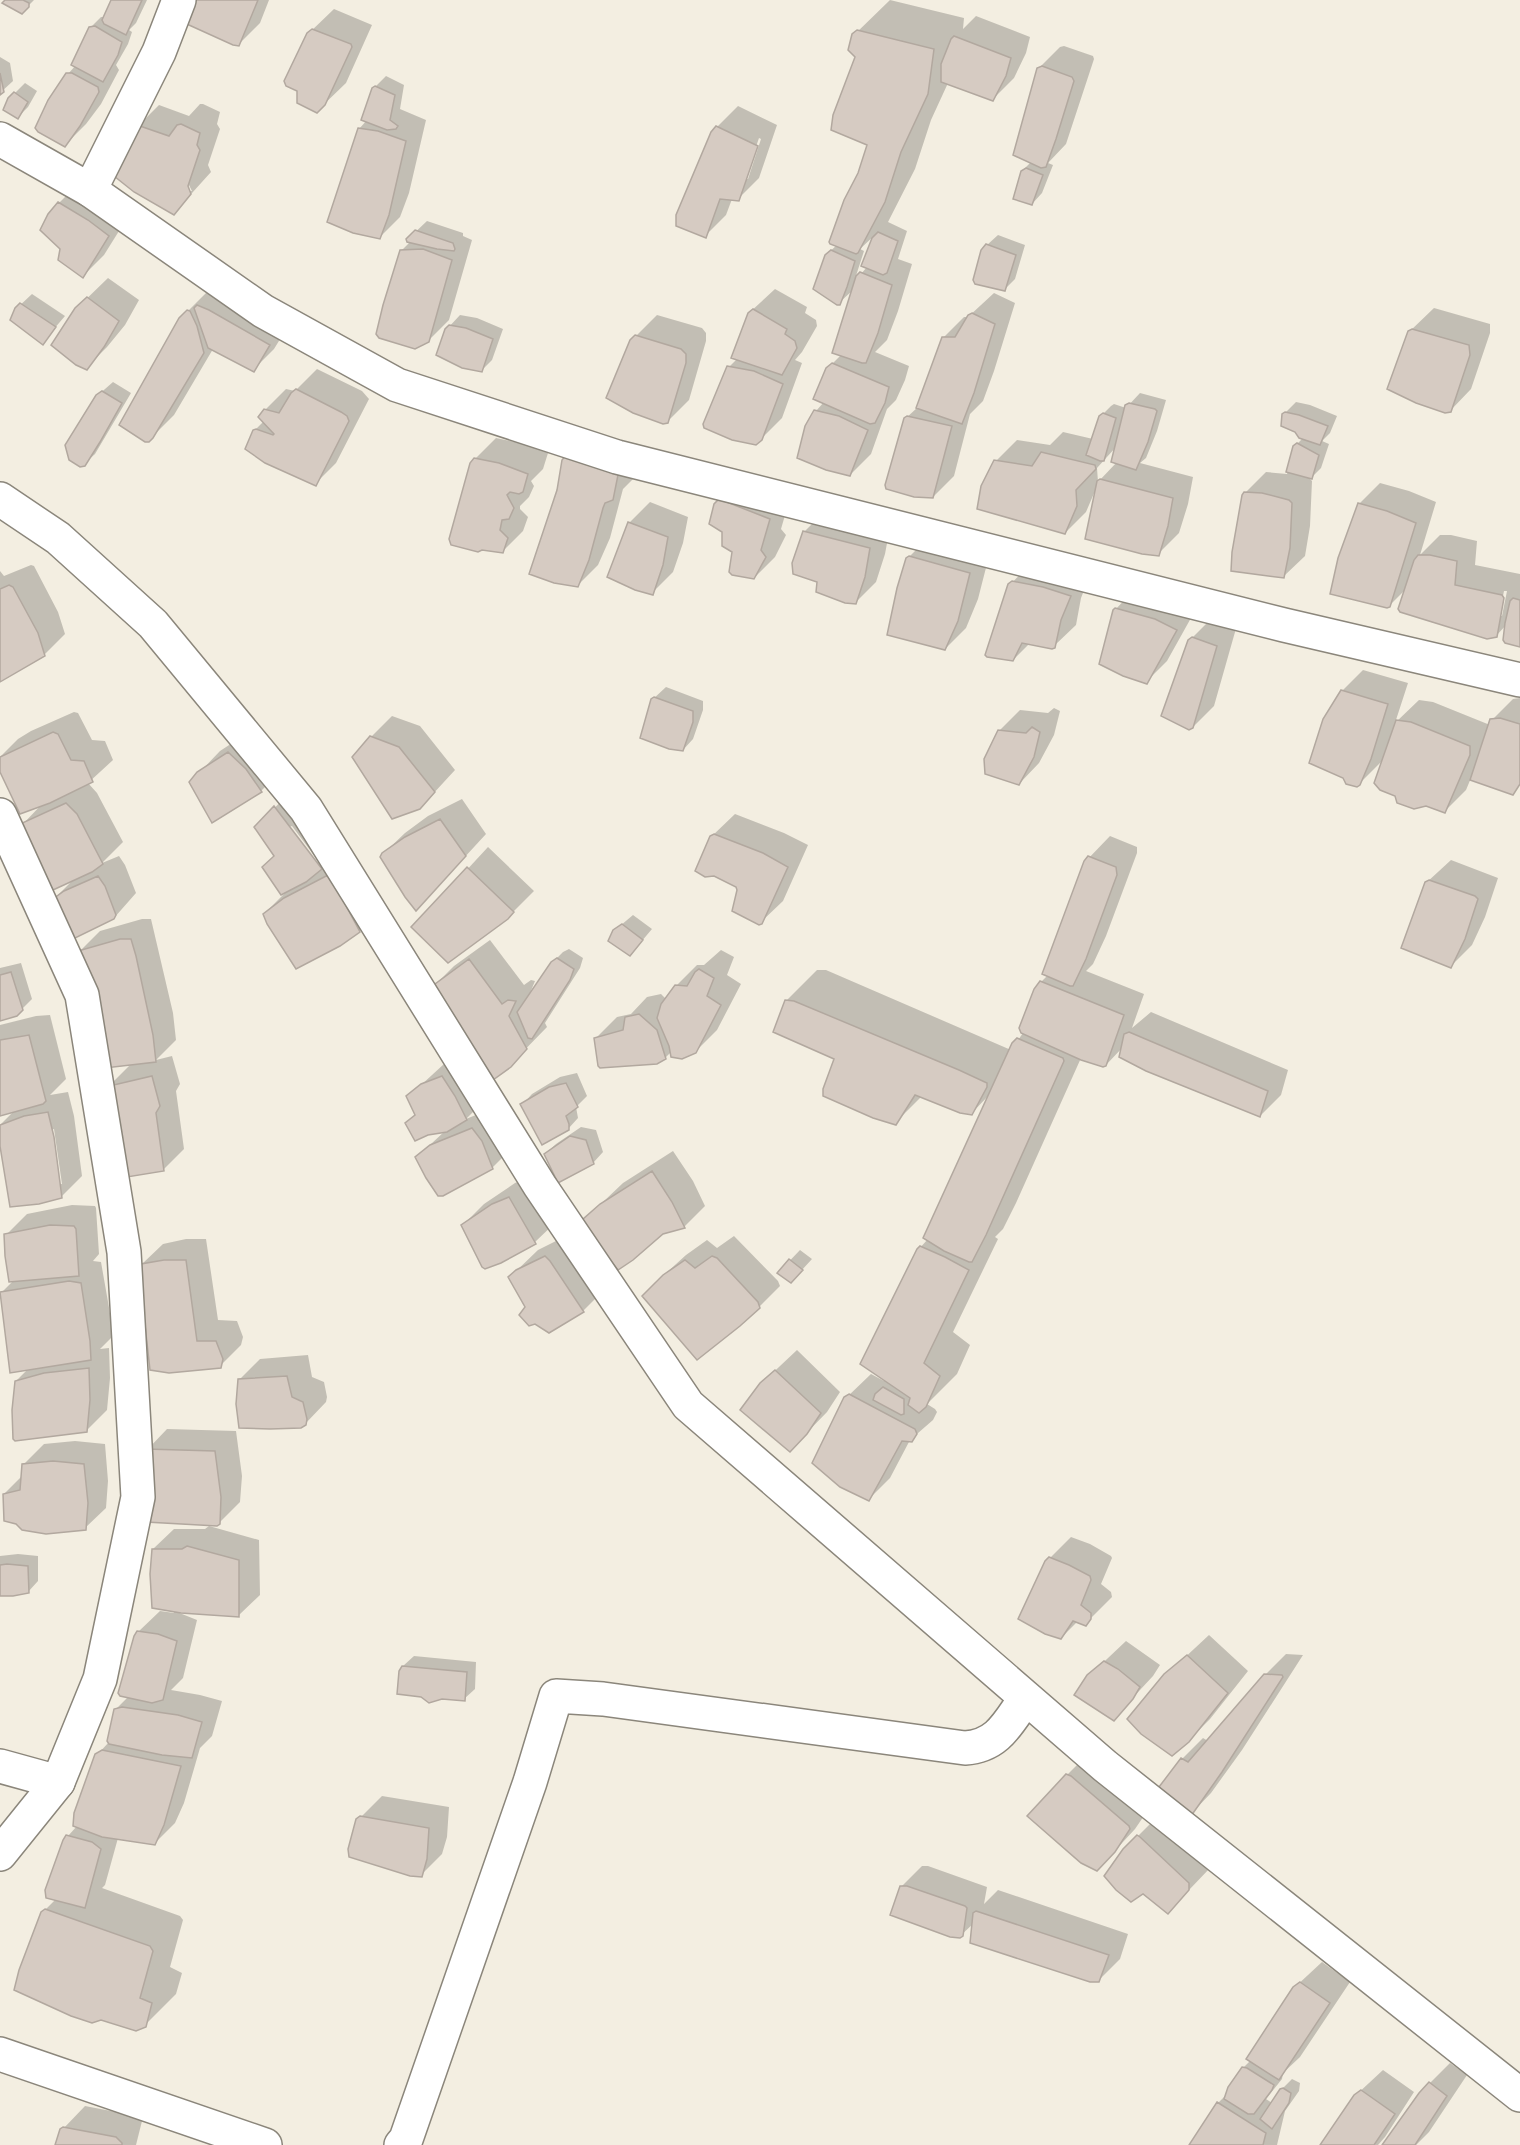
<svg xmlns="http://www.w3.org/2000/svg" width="1520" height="2145" font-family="Raleway,sans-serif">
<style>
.shadow{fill:#0003;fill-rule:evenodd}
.building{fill:#d6cbc2;stroke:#b2a89f;stroke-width:1.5}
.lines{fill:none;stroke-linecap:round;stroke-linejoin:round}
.street-casing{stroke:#8b867b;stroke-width:36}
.secondary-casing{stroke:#8b867b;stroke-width:36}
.street{stroke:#fff;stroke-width:33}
.secondary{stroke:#fff;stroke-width:33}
</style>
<rect width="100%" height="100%" fill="#f3eee1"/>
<path class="shadow" d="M6,0H34L22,12Z
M112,0H147L136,23L129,30L132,32L128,44L116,65L119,70L101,104L86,124L65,145L68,74L76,65L90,28L101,17H105Z
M186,0H269L260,23L239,44Z
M890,0L964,18L963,29L976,16L1030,37L1026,53L1014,78L993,99L948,83L931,120L915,169L888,222L907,231L898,259L912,264L898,311L887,340L875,352L909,366L905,380L896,400L887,409L871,454L850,475L816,411L824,402L827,369L841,355L854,289L839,303L826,255L837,245L869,144L854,35ZM876,234L863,265L867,267L854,282L864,251L860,249Z
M334,9L372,25L346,83L317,111L308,34Z
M1064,46L1093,56L1094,59L1066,144L1048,163L1053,165L1042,193L1032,204L1022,171L1031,162L1039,68L1060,47Z
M0,57L10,63L13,81L0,93Z
M386,76L404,85L400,109L426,120L409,193L400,217L379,238L359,129L367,120L373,89Z
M25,83L37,91L28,107L18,117L9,99Z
M200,104H203L220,112L217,124L220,129L208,165L211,172L174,213L138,126L159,105L189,116ZM186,179L192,191H188Z
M738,106L777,125L759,178L738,199H732L726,215L705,236L717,127ZM759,138L761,139L748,179H745Z
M80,182L129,215L104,255L83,276L61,248L59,203Z
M427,221L463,233V236L472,240L449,320L428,341L401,251L411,241L408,239Z
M998,235L1025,245L1015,279L1005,289L987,245Z
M108,278L139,300L125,325L107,347L86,368L76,309Z
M775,289L807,307L805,313L816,320L817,326L802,352L795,360L802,363L782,418L761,439L729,367L737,359L749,313Z
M209,290L290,323L274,349L253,370L213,349L174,415L148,441L180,319Z
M994,293L1015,303L994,371L983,401L970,414L954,476L933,497L905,419L918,407L943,338L964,317H968Z
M32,294L65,316L42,343L16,309Z
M1434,308L1490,324V333L1471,389L1450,411L1409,332Z
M460,315L477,318L503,329L492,360L482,370L447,329Z
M657,315L702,328L706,333V341L689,400L668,421L636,336Z
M317,369L362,391L369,399L336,463L315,484L254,431L264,421L265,410L286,389L295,391Z
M113,382L131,393L95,454L84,464L97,396Z
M1140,393L1166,400L1157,431L1146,458L1140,463L1193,477L1188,504L1179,533L1158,554L1095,491L1086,512L1065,533L996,461L1017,440L1050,445L1063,432L1093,439L1100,417L1111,406L1114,404L1126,408ZM1116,447L1117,462L1098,482L1097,468Z
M1296,402L1310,405L1337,416L1330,433L1322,441L1329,444L1321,468L1310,479L1312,481L1310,526L1305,556L1284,576L1243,495L1266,472L1287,474L1294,447L1303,438L1283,415Z
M588,435L638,444L640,448L634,478L623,489L610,538L598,565L577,586Z
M496,438L520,443L548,453L543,469L531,481L534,486L529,497L520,506V509L528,517L523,531L502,552L471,463Z
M741,479L790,498L781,529L786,535L775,557L754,578L734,551L724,531L715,505Z
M1380,483L1409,491L1436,502L1420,555L1440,535H1451L1477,541L1475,565L1520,574V645L1507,624L1496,636L1406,589L1389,606L1359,504ZM1504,591H1507L1502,616H1499Z
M650,502L688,517L683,543L673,572L652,593L629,523Z
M825,511L890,527L885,554L876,582L855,603L819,581L804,532Z
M929,537L990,552L978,599L966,628L945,649L908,558Z
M1031,563L1090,575L1081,598L1076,625L1054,646L1030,643L1013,660L1010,585Z
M31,565L34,566L58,612L65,634L44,655L0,680V571L4,576Z
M1135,589L1196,609L1167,661L1146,682L1114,611Z
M1211,619L1237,625L1214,706L1193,727L1190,640Z
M1363,670L1408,683L1395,723L1419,700L1433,702L1490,725L1492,720L1513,699L1520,698V785L1512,793L1471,778L1466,790L1445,811L1384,759L1359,784L1342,691Z
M666,687L703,701V710L693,739L683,750L652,700Z
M1054,708L1060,711L1054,735L1039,763L1019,784L999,731L1020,710L1048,713Z
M74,712L78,713L92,740L105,741L113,760L88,783L97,793L123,842L102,863L119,856L125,865L136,893L114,918L54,899L75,878L22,825L43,803L0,768V757L18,739L31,731Z
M392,716L420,726L455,770L420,808L371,737Z
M249,732L282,770L261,791L213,821L199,773L220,751Z
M296,786L342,848L319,871L349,855L380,910L359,931L264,914L288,890L275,855L256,827ZM292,826L322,866H318L289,827Z
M462,799L486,834L417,909L383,854L405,833L428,816Z
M735,814L784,833L808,845L783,901L761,922L739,890L711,837Z
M1110,836L1137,847V853L1106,936L1093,964L1086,971L1144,994L1132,1028L1151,1012L1288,1070L1281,1095L1260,1116L1123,1047L1106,1065L1081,1058L1016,1203L1003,1229L995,1237L998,1239L953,1332L970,1345L957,1374L927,1404L935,1409L937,1412L933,1420L910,1440L890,1478L869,1499L846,1398L871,1374L884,1381L885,1379L918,1250L928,1239L989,1095L971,1114L922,1096L895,1123L836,1059L774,1030L786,1001L817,970H826L1011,1050L1023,1033L1041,982L1048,975L1085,862Z
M488,847L534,891L507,918L414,927Z
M1451,860L1498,878L1485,917L1472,945L1451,966L1426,883Z
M633,915L652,929L630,955L614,931Z
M142,919H151L173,1013L176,1040L156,1060L172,1056L180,1084L176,1091L184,1149L163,1170L107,1088L131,1064L79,952L100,931Z
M490,940L524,985L531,980L535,981L530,993L531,994L552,963L563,952L569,949L583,958L580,968L545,1023L547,1027L510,1065L433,987L454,966Z
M721,950L734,957L727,975L741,984L717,1030L695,1052L672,1051L665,1058L596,1038L617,1017L631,1014L647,997L661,994L666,999L676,986L697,965H704Z
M21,963L32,999L16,1015L0,1019V968Z
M50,1015L66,1079L50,1095L68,1092L74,1116L82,1176L61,1197L0,1137V1125L15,1110L0,1114V1025L36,1016ZM54,1129L62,1184H59L51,1130Z
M463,1056L487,1098L466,1119L493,1108L513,1147L492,1168L442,1195L417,1157L445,1131L416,1115L408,1097L444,1064Z
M577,1073L587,1096L576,1107L578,1118L568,1129L522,1105L532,1094L560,1077Z
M581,1127L596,1130L603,1152L593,1163L545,1154L556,1144Z
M673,1151L693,1181L705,1206L684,1227L584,1220L623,1183Z
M530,1177L556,1222L535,1242L501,1262L463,1225L484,1204L515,1183Z
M72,1205L95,1206L96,1208L99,1254L93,1261L101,1262L111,1319V1338L100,1349L109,1348L110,1378L107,1410L86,1431L16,1381L29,1368L1,1293L14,1280L6,1235L27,1214Z
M566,1236L604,1290L583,1311L549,1332L535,1322L510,1277L538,1250Z
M734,1236L778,1281L780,1286L759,1307L664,1275L686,1255L707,1240L717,1248Z
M186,1239H206L218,1320L237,1321L243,1337L241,1345L220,1366L169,1371L142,1264L163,1244Z
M800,1250L812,1259L801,1271L779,1272Z
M797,1350L840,1392L827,1412L790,1450L761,1384Z
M308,1355L312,1377L324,1382L327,1397L326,1402L305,1424L239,1380L260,1359Z
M167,1429L236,1431L242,1476L240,1502L219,1523L147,1450Z
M75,1441L105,1444L108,1481L106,1508L85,1528L4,1494L22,1476L23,1465L44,1444Z
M209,1526L259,1540L260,1595L239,1615L177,1612L197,1620L183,1678L171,1690L200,1695L222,1701L212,1736L200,1748L184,1803L175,1823L154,1844L118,1838L105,1885L102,1888L180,1916L183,1920L170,1967L182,1973L176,1994L145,2025L42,1913L56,1899L68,1836L77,1826L97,1755L109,1742L115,1710L129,1696L138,1632L160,1611L174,1613L153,1549L174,1529H205Z
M1071,1537L1090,1544L1111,1556L1112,1558L1101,1584L1111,1592L1112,1597L1085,1624L1078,1621L1061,1638L1046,1562Z
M18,1554L38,1556V1581L28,1592L0,1594V1556Z
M1209,1635L1248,1671L1210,1719L1188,1741L1166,1675Z
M1126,1641L1160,1665L1153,1676L1113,1719L1089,1676Z
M1286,1654L1303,1655L1242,1750L1211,1793L1191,1814L1182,1759L1203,1738L1208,1741L1265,1675Z
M414,1656L476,1662L475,1689L464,1699L441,1697L403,1666Z
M1088,1754L1150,1807L1135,1829L1097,1870L1067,1775Z
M382,1796L449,1807L447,1837L442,1854L421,1875L358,1820Z
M1159,1815L1210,1868L1168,1912L1143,1892L1124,1850Z
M922,1866H928L987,1887L984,1904L998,1890L1128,1934L1120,1959L1099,1980L974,1923L959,1937L901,1887Z
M1322,1962L1350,1982L1300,2057L1283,2073L1282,2079L1266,2099L1272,2103L1281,2090L1292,2079L1300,2083L1299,2091L1285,2111L1277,2145H1191L1218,2103L1227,2094L1243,2068L1251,2060L1294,1988Z
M1450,2063L1467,2075L1429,2132L1416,2145H1384L1430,2083Z
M1383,2070L1414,2092L1385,2137L1378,2145H1322L1355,2096Z
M85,2106L137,2116L142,2121L136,2145H56L62,2130Z"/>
<path class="building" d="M5,0H23L29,3V7L22,14L2,3Z
M111,0H142L126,35L104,24L102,20Z
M185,0H258L239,46L233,45L178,20Z
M95,26L122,42L118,55L103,82L71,65L89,27Z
M312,29L351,44L352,47L325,105L317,113L297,103V91L286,86L284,81L307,33Z
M857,30L934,49L928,94L901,152L885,202L858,253L856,254L830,244L829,242L844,200L858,173L867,145L831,130L833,115L855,57L848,50L852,34Z
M954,36L1011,58L1006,76L993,101L941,82V64L951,39Z
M1042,66L1072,77L1074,81L1056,139L1046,167L1041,168L1013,155L1037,68Z
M0,73L4,92L0,95Z
M66,73H72L98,87L99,92L80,126L65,147L38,132L35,128L48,100Z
M375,86L395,95L390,120L398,126L396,129L387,130L361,120L372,88Z
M14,92L28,102L18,119L3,110L8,98Z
M181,124L200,133L197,145L200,150L188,186L191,194L174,215L134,192L114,176L137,125L169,136L177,125Z
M716,126L758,146L739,201L720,199L706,238L676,226V215L711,132Z
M358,128L378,131L406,141L389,215L380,239L353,233L327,222Z
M1026,168L1043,175L1032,205L1013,199L1021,171Z
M58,202L88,220L109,236L83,278L58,260L60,249L40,230L48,214Z
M415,230L453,243L455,249L454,251L437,249L407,242L406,239Z
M878,232L898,241L887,273L883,275L861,266L872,238Z
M986,244L1016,255L1005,291L975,284L973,280L981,250Z
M423,249L452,260L429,342L415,349L379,338L376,334L383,305L400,250Z
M831,250L855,261L847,287L840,305H837L813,289L825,255Z
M860,272L892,285L878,333L866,363H862L832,353L856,276Z
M87,297L119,321L104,347L87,370L76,365L51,345L75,308Z
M20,303L56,327L43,345L10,320L15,308Z
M197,305L209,310L270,345L254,372L208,348L194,308Z
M753,309L787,329L785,334L795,341L797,348L782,375L731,358L748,313Z
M187,310L190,311L197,326L204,353L153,438L149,442H145L119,425L179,318Z
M972,313L995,324L974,393L962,424L916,408L942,337H955L968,315Z
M449,325L466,328L493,339L482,372L462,368L436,355L445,329Z
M1412,329L1469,345L1470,355L1451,412L1445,413L1416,403L1387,389L1408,331Z
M635,335L681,349L686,354V363L668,423L663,424L633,413L606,398L630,340Z
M832,363L889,387L885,403L875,423L870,424L813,399L826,368Z
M727,366L754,371L783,384L762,440L756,445L732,440L704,428L703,424Z
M296,389L341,412L347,416L349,421L316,486L265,463L245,449L253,430L256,429L273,435L274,434L258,417L264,409L279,413L291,393Z
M102,391L122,403L100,442L85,466L80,467L69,460L65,445L96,395Z
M1129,403L1155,409L1157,411L1148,442L1136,470L1111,462L1125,405Z
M814,410L839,416L868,430L850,476L826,470L797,458L805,426Z
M1285,412L1299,415L1328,426L1320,445L1299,438L1295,432L1281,426L1282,414Z
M1103,413L1116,418L1104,461H1100L1086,455L1099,416Z
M907,416L952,426L933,498L914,497L886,489L885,485L904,418Z
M1297,443L1319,455L1312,479L1286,472L1293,446Z
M1041,452L1095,465L1096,469L1076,490L1077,506L1065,534L977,509L981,486L994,460L1032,466Z
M566,455L619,470L613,500L605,503L603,508L589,560L578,587L554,583L529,574L557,490L562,460Z
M474,458L499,463L528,474L523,492L519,494L510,492L507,495L514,508L509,519L502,520L500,530L508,538L503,553L482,550L478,552L451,545L449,539L470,463Z
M1100,479L1173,498L1168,526L1159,556L1142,554L1085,539L1097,481Z
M1244,492L1262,493L1289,500L1292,503L1290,548L1284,578L1231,571L1232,552L1242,495Z
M719,499L770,519L761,550L766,557L754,579L732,575L729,572L732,552L722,546V532L709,524L714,504Z
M1358,503L1387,511L1416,523L1390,607L1387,608L1330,594L1338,558Z
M628,522L668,537L663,565L653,595L635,590L607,577Z
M803,531L870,548L865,577L856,604L845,603L816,592L817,582L793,574L792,563Z
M1418,555H1430L1457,561L1455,585L1502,595L1504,598L1497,637L1487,639L1400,612L1398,609L1414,560Z
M909,556L970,573L958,621L945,650L887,635L897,588L906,558Z
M1012,581L1043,587L1071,596L1061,620L1055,648L1052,649L1022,643L1013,661L987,657L985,655L1008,584Z
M9,585L13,587L38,633L45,656L0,682V589Z
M1513,598L1520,600V647L1505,643L1503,640L1505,623L1510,601Z
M1115,608L1155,619L1177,630L1147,684L1123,676L1099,664L1113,610Z
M1192,637L1217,646L1193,728L1189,730L1161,716L1188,640Z
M1341,690L1388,704L1371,759L1360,785L1357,787L1346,784L1343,778L1309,763L1323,719Z
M654,697L693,711V722L683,751L669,749L640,738L651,699Z
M1500,718L1520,724V784L1513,795L1470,780L1490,719Z
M1396,720L1411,722L1470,746V755L1445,813L1426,806L1414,809L1397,803L1395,796L1380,790L1374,783Z
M1032,727L1040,732L1034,757L1019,785L985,774L984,759L998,730L1026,733Z
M53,732L58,734L71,760L84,761L93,782L50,803L20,814L0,772V757Z
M370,736L399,747L435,792L420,809L392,819L352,757Z
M228,752L246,769L262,792L212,823L189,782L197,772Z
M66,803L77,814L103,864L92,872L53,890L35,858L20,824Z
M274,806L322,869L306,882L281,895L262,867L274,856L254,827Z
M440,819L466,856L416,911L405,897L380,857L382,853L405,837Z
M714,834L763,853L788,867L762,924L759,925L732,911L737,890L736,887L714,876L705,877L695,871L710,836Z
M1088,856L1116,867L1117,875L1086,959L1073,986H1070L1042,974L1084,861Z
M467,867L514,912L508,919L448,963L411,927Z
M328,875L336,887L360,932L340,946L296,969L267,924L263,914L284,898Z
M98,876L105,886L116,915L114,919L71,940L53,899L64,891Z
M1429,880L1475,896L1478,899L1465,939L1451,968L1401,948L1425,882Z
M622,924L643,940L630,956L608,941L613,930Z
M120,939H131L136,956L153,1035L156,1062L105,1068L78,951Z
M557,958L574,969L570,980L532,1039L528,1038L517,1012L551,962Z
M469,959L502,1004L508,1000L516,1001L509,1016L527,1049L511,1067L493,1080L431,987Z
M699,969L714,978L707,996L721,1005L696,1053L682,1059L671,1057L669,1046L657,1018L661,1004L675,985L687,986L695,972Z
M11,972L23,1010L17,1016L0,1021V975Z
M1040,981L1124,1015L1106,1066L1103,1067L1081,1060L1021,1033L1019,1028L1034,989Z
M785,1000L794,1001L959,1070L987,1083V1087L972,1115L960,1113L915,1095L896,1125L873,1118L823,1096V1089L834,1059L773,1032Z
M639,1014L657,1030L666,1059L657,1064L600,1068L598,1066L594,1038L623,1030L625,1017Z
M1129,1032L1268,1091L1260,1117L1146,1071L1119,1057L1124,1034Z
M29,1035L46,1101L43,1104L0,1116V1040Z
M1017,1038L1063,1058L1064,1061L986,1235L972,1262H969L944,1251L923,1238L1012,1043Z
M152,1076L160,1106L156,1113L164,1171L127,1177L105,1087Z
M442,1076L455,1096L467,1120L447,1132L428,1135L415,1141L405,1123L415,1115L406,1096L421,1084Z
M566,1083L578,1107L566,1116L569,1124V1130L542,1145L520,1104L549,1087Z
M48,1112L54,1137L62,1198L39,1204L10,1207L0,1146V1125L24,1116Z
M472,1128L482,1141L493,1169L443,1196H438L426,1178L415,1157L430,1145Z
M570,1136L586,1140L594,1164L558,1183L544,1154Z
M652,1171L672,1202L685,1228L663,1234L633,1260L618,1270L599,1246L582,1220L600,1204Z
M509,1197L536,1244L501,1263L485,1269L482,1267L461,1225L492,1204Z
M50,1225L74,1226L76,1229L79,1276L9,1282L5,1256L4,1234Z
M920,1246L945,1257L969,1270L924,1363L940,1376L926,1407L919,1413L908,1405L910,1398L860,1364L917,1249Z
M545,1256L550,1261L584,1312L549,1333L535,1324L529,1326L519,1315L525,1307L508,1277L516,1270Z
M712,1256L717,1258L758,1302L760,1308L740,1326L697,1360L642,1296L663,1275L685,1260L695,1268Z
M789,1259L803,1270L791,1283L777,1273Z
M164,1260H186L197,1341H216L223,1359L221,1368L169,1373L150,1370L141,1289V1264Z
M69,1281L81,1283L90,1341L91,1360L10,1373L0,1292Z
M89,1368L90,1400L87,1432L15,1441L13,1439L12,1410L15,1381L44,1373Z
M775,1370L821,1413L807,1434L790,1452L740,1410L760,1383Z
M287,1376L292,1397L303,1402L307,1419L306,1425L301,1428L270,1429L239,1428L236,1404L238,1379Z
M883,1387L904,1399V1414L901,1415L873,1400L875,1394Z
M849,1394L915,1429L917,1434L912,1442L902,1441L869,1501L840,1487L812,1463L844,1397Z
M145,1449L215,1451L221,1497L220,1524L217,1526L146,1522Z
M53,1461L84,1464L88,1503L86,1530L46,1534L22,1530L16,1524L4,1521L3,1494L20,1490L22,1464Z
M187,1546L239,1560V1617L181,1613L152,1608L150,1574L152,1549H182Z
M1049,1557L1069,1565L1090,1576L1091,1580L1081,1605L1091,1613V1619L1086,1626L1073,1621L1061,1639L1045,1634L1018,1619L1045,1561Z
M7,1564L28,1566L29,1593L13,1596H0V1565Z
M137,1631L158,1634L177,1641L163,1700L152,1703L120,1696L118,1693L134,1636Z
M1187,1655L1228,1693L1189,1742L1172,1756L1141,1734L1127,1719L1164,1674Z
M1104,1661L1118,1669L1140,1687L1133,1699L1114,1721L1074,1695L1087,1675Z
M402,1666L467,1672L465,1701L442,1699L429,1703L421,1697L397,1694L399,1671Z
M1264,1674L1282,1675L1283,1677L1222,1772L1191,1816L1159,1787L1181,1758L1188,1762Z
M122,1707L178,1715L202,1722L192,1758L162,1755L109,1744L107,1741L114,1709Z
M102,1750L181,1766L164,1825L155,1845L102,1837L73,1826L74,1813L95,1754Z
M1066,1774L1071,1776L1129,1826L1130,1829L1115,1852L1097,1871L1081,1863L1027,1816Z
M360,1816L429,1828L427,1859L422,1877L410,1876L349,1857L348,1849L356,1819Z
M66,1835L92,1842L101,1849L85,1908L46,1898L45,1890L63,1840Z
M1137,1835L1140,1837L1189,1883V1890L1168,1914L1143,1894L1131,1902L1116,1890L1104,1876L1123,1849Z
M900,1886H907L965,1906L967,1908L963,1936L960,1938L950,1937L890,1915Z
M45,1909L150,1946L153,1951L140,1998L152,2003L146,2027L136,2031L101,2020L92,2023L71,2016L14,1990L19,1970L41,1912Z
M976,1911L1109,1955L1099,1982H1090L970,1943L973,1913Z
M1300,1982L1330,2003L1279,2080L1246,2059L1293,1987Z
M1242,2067L1247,2068L1274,2085L1272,2090L1254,2114H1248L1224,2099L1228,2087Z
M1429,2082L1447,2096L1415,2145H1382L1419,2093Z
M1283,2088L1291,2093L1289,2103L1272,2129L1260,2119L1280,2089Z
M1361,2090L1395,2114L1374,2145H1320L1354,2095Z
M1217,2102L1266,2133L1263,2145H1189Z
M63,2127L116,2137L122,2143V2145H55L60,2129Z"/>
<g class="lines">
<g class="street-casing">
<path id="street" d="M90,190L159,52L179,0
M0,499L58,538L153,624L306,809L540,1186L688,1405L1105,1766L1520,2095
M0,1766L58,1782
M0,2054L265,2145
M401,2145L406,2139L530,1782L556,1696L603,1699L965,1748C998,1746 1008,1723 1025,1699"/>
</g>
<g class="secondary-casing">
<path id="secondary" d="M0,139L90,190L263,311L397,385L617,457L1284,625L1520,680
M0,815L82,995L124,1252L138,1497L100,1679L58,1782L0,1854"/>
</g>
<use href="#street" class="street"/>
<use href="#secondary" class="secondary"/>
</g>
</svg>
